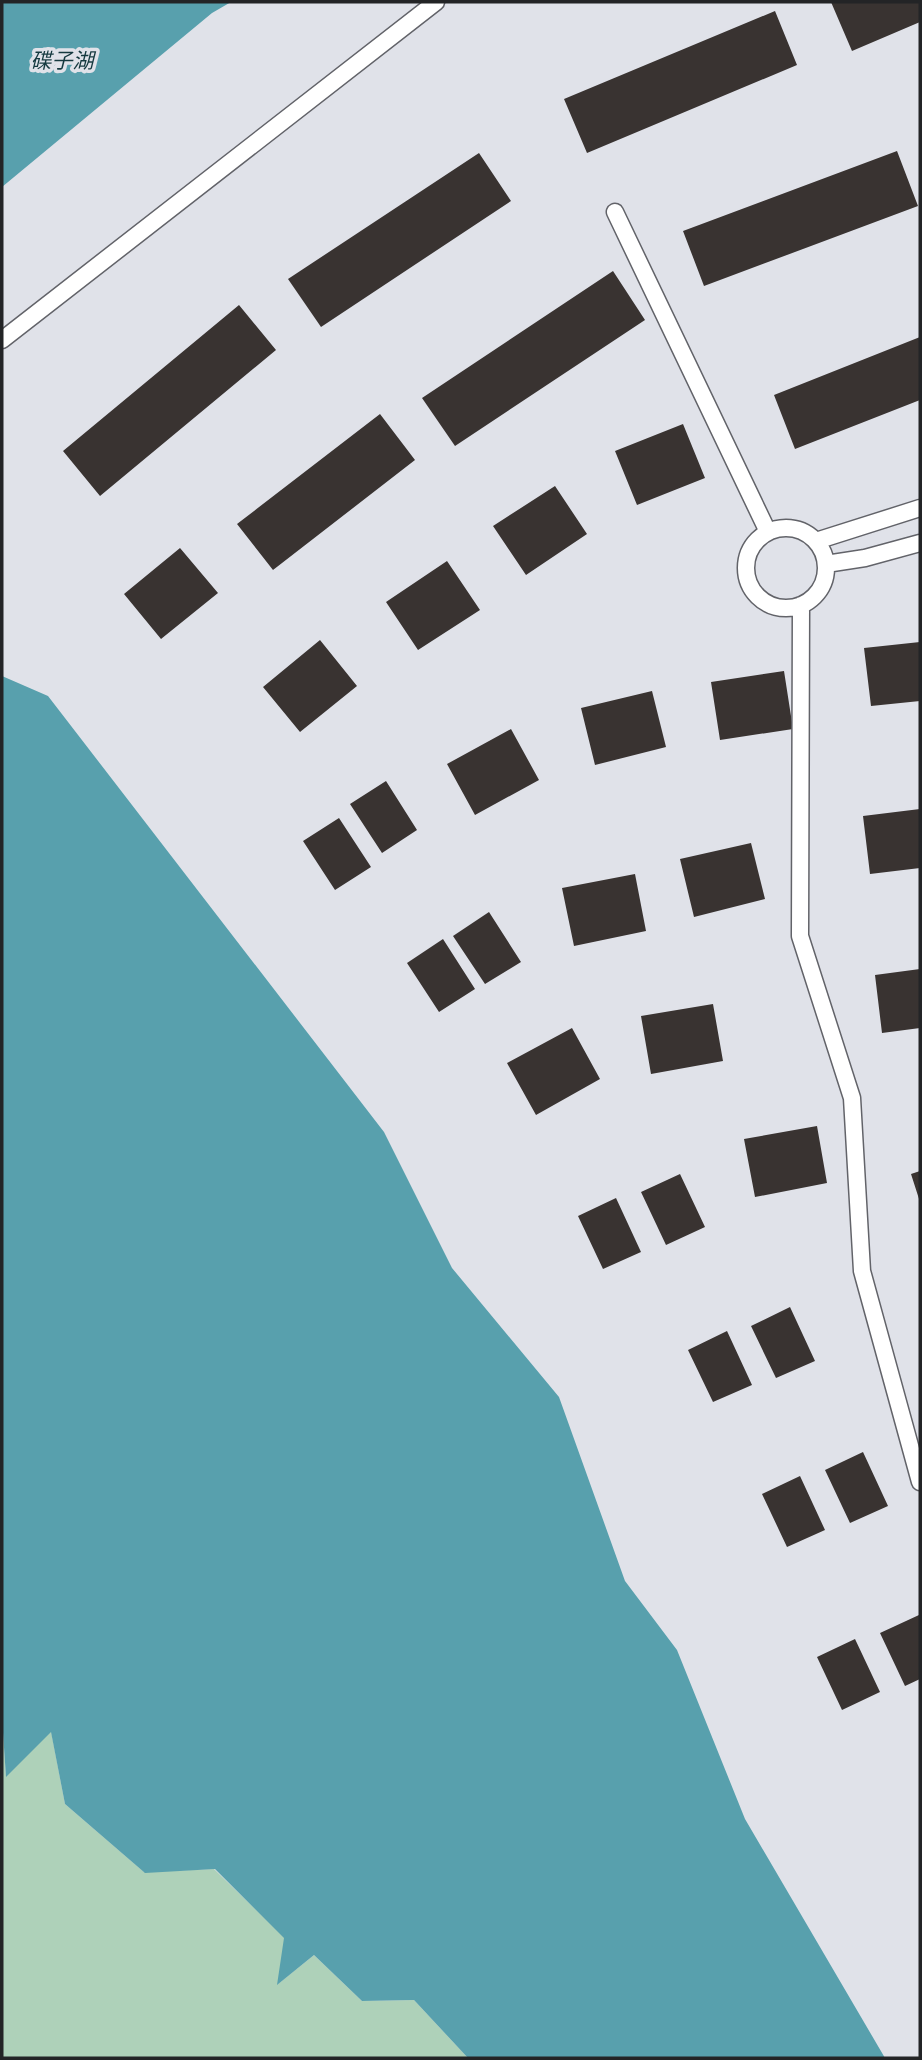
<svg xmlns="http://www.w3.org/2000/svg" width="922" height="2060" font-family="Montserrat,'Noto Sans SC',sans-serif">
<style>
.green{fill:#aed1b9}
.water{fill:#58a0ad}
.building{fill:#393331}
.lines{fill:none;stroke-linecap:round;stroke-linejoin:round}
.lane-casing{stroke:#626369;stroke-width:19}
.lane{stroke:#fff;stroke-width:16}
.labels{text-anchor:middle;stroke-width:7;stroke-linejoin:round;paint-order:stroke}
.water-label{font-size:21px;font-style:italic;fill:#15393f;stroke:#e0e2e9}
</style>
<rect width="100%" height="100%" fill="#e0e2e9"/>
<path class="green" d="M2,1718L6,1776L51,1731L65,1804L144,1872L214,1869L285,1938L278,1984L314,1955L362,2001L414,2000L468,2058H2Z"/>
<path class="water" d="M2,2H231L212,13L2,187Z
M2,676L48,696L384,1132L452,1268L559,1397L625,1581L677,1650L745,1819L885,2058H468L414,2000L362,2001L314,1955L277,1985L284,1938L215,1869L145,1873L65,1804L51,1732L6,1777L2,1718Z"/>
<path class="building" d="M831,2H920V22L852,51Z
M775,11L797,65L587,153L564,99Z
M897,151L918,206L704,286L683,231Z
M479,153L511,201L321,327L288,279Z
M613,271L645,320L455,446L422,398Z
M239,305L276,350L100,496L63,451Z
M920,337V400L795,449L774,395Z
M380,414L415,460L273,570L237,524Z
M683,424L705,478L637,505L615,451Z
M555,486L587,534L526,575L493,526Z
M180,548L218,593L161,639L124,594Z
M447,561L480,610L418,650L386,602Z
M320,640L357,686L300,732L263,687Z
M920,642V701L871,706L864,648Z
M784,671L793,729L720,740L711,682Z
M652,691L666,747L595,765L581,708Z
M511,729L539,780L475,815L447,764Z
M386,781L417,830L382,853L350,804Z
M920,809V868L870,874L863,816Z
M339,818L371,867L335,890L303,841Z
M751,843L765,899L694,917L680,859Z
M635,874L646,931L574,946L562,888Z
M489,912L521,962L485,984L453,936Z
M443,939L475,989L439,1012L407,963Z
M920,969V1028L882,1033L875,975Z
M713,1004L723,1061L651,1074L641,1016Z
M572,1028L600,1079L536,1115L507,1063Z
M817,1126L827,1183L755,1197L744,1139Z
M920,1171V1202L911,1174Z
M680,1174L705,1227L666,1245L641,1192Z
M616,1198L641,1252L603,1269L578,1216Z
M790,1307L815,1361L776,1378L751,1326Z
M727,1331L752,1385L713,1402L688,1350Z
M863,1452L888,1506L850,1523L825,1470Z
M800,1476L825,1530L787,1547L762,1494Z
M919,1615L920,1679L905,1686L880,1633Z
M855,1639L880,1692L842,1710L817,1657Z"/>
<g class="lines">
<g class="lane-casing">
<path id="lane" d="M615,212L768,532
M2,340L436,2
M746 568a40 40 0 1 1 80 0a40 40 0 1 1-80 0Z
M816,541L920,508
M826,564L865,558L920,543
M801,605L800,936L852,1098L862,1271L920,1482"/>
</g>
<use href="#lane" class="lane"/>
</g>
<g class="labels">
<g class="water-label">
<text x="62" y="68">碟子湖</text>
</g>
</g>
<rect width="922" height="2060" fill="none" stroke="#232426" stroke-width="7"/>
</svg>
